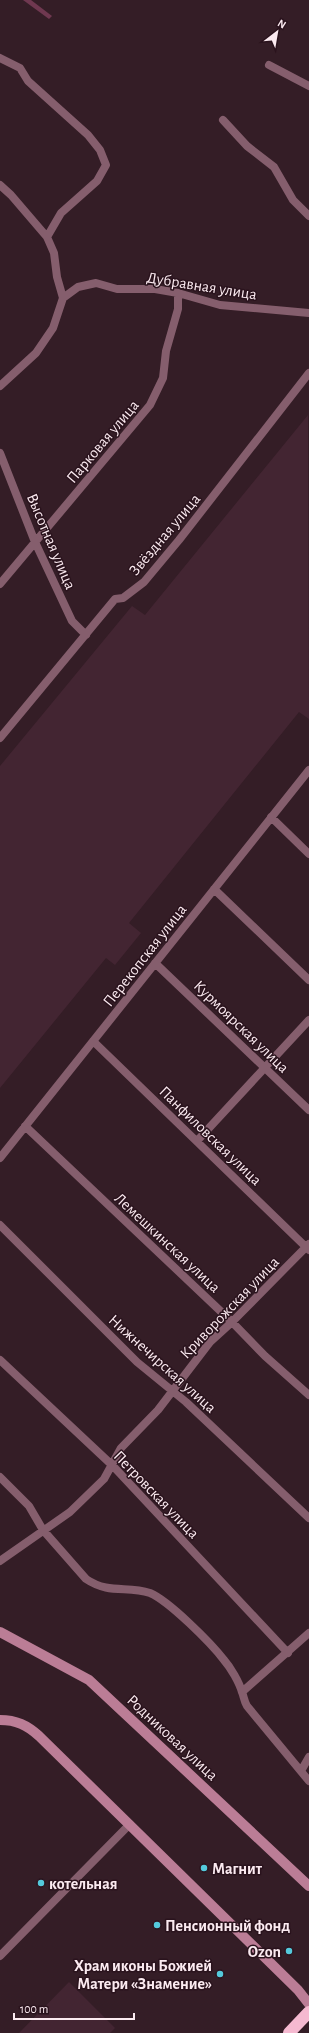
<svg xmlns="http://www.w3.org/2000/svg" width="309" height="2033" font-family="'Alegreya Sans',sans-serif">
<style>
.built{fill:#432532}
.green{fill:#6f3850}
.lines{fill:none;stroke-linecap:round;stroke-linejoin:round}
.street{stroke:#855e6d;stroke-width:8}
.secondary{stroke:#bb7d96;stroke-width:10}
.highway{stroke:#f5b9d0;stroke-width:12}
.poi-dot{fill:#54cadc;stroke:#2a131d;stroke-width:1.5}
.labels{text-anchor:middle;stroke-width:3;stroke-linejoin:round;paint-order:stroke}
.street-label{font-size:16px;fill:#fbeaf0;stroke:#2a131d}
.poi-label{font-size:16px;font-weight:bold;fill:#fbeaf0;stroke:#2a131d;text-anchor:start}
</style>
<rect width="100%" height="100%" fill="#341d26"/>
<path class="built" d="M308,415L309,719L299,712L129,923L141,933L115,965L106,958L0,1088V766L132,606L145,615Z
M69,1982L115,2028L110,2033H19Z"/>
<path class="green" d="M23,0H31L52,16L49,19Z"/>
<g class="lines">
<path class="street" d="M0,58L20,68L28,81L88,135L100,150L106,165L97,181L61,213L47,237
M269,65L309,86
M223,120L247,146L274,167L293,200L309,216
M0,185L11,195L47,237L54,253L57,277L63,298
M0,386L36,353L53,328L63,298L78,287L96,283L117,289H155L178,293L220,305L309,313
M0,453L35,542L72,621L86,635
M0,584L150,405L163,378L166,351L178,309V293
M0,738L115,599L123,598L144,582L179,540L309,373
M271,817L309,854
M214,889L309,980
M155,963L309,1110
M93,1041L309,1250
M25,1126L232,1322L265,1356L309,1395
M197,1141L309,1020
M0,1158L309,770
M0,1225L137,1362L186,1402L309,1518
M0,1360L113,1466L288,1653
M0,1477L29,1506L43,1530L86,1579C110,1595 127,1585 150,1593C169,1601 211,1643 224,1660C231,1668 239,1682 242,1692C244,1697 244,1701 247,1706L309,1781
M0,1561L70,1512L104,1479L121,1448L158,1410L210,1342L232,1322L309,1244
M242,1692L309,1633
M301,1771L309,1757
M0,1956L130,1824"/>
<path class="secondary" d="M0,1632L89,1680L309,1886
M0,1720C16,1720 27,1725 39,1736L298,1990L309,2004"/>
<path class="highway" d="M289,2033L309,2012"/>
</g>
<g class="poi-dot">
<circle cx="204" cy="1868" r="4"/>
<circle cx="41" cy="1883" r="4"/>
<circle cx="157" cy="1925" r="4"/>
<circle cx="289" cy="1951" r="4"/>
<circle cx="220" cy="1974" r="4"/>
</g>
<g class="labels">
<g class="street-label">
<text transform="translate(202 285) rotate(9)" y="6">Дубравная улица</text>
<text transform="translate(102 441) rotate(-50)" y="6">Парковая улица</text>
<text transform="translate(164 534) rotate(-50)" y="6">Звёздная улица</text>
<text transform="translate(52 541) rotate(67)" y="6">Высотная улица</text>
<text transform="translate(144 955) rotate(-52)" y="6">Перекопская улица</text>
<text transform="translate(242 1026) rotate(44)" y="6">Курмоярская улица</text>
<text transform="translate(211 1135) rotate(44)" y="6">Панфиловская улица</text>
<text transform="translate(168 1242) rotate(43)" y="6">Лемешкинская улица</text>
<text transform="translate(229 1307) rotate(-46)" y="6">Криворожская улица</text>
<text transform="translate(163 1363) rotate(42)" y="6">Нижнечирская улица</text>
<text transform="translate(157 1494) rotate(46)" y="6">Петровская улица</text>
<text transform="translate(173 1737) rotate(43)" y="6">Родниковая улица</text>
</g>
<g class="poi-label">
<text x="212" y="1874">Магнит</text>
<text x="49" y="1889">котельная</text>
<text x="165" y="1931">Пенсионный фонд</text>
<text x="281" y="1957" text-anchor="end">Ozon</text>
<text x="212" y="1971" text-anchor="end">Храм иконы Божией<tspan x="212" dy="18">Матери «Знамение»</tspan></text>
</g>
</g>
<g transform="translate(277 32) rotate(31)" stroke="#2a131d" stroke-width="3" paint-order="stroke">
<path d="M0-3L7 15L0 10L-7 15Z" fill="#fbeaf0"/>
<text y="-6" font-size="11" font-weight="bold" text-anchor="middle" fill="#fbeaf0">N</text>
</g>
<path d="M14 2013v6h120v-6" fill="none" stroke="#fbeaf0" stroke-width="2"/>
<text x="20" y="2013" font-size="12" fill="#fbeaf0" stroke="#2a131d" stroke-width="3" paint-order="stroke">100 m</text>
</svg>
